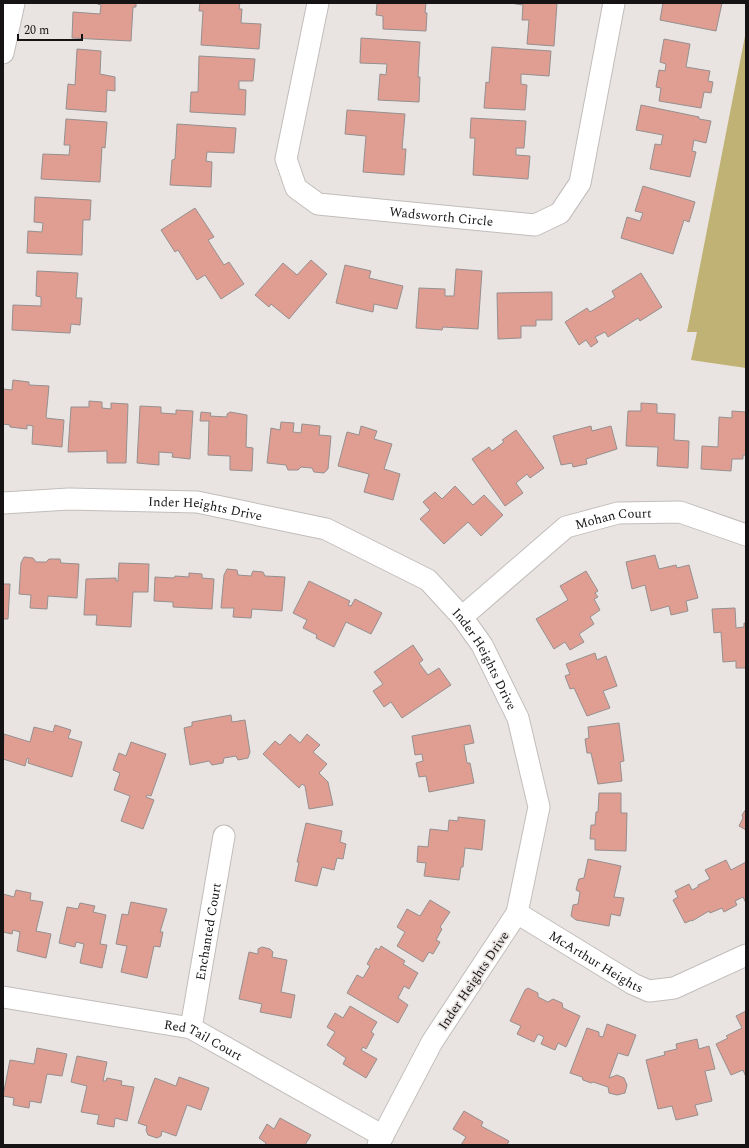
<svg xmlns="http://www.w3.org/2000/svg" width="749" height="1148" font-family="Spectral,serif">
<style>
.forest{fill:#bfb274}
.building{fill:#e09d92;stroke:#95908f}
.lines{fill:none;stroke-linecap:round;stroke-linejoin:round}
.minor-casing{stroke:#c1bdbb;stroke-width:23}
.minor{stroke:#fff;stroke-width:21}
.labels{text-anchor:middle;stroke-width:3.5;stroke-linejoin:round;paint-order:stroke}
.street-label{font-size:13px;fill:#151313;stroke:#e9e4e2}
</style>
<rect width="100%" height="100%" fill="#e9e4e2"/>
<path class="forest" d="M746,31V368L691,360L697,332H687Z"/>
<path class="building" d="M95,3H136V7H133L131,41L72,38L73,12L100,14L101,5Z
M200,3H240L239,9H242L241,23L261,24L259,49L201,45L203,11H199Z
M377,3H426L425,13H427L426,31L383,29V16L376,15Z
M510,3H557L554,46L527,44L529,20H522L523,5Z
M663,3H722L716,31L660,20Z
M361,38L420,42L418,77H420L419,102L378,100L380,74L386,75L387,64L360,63Z
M664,39L690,44L686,67L710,71L708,81L713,82L711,93L704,92L701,108L659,101L661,88L656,87L659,70L665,71L666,64L660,62Z
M492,47L551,51L549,76L521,74V84L527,85L525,110L484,108L486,82L489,83Z
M77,49L101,51L100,74L115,77V91L107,90L106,112L66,109L68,84L75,85Z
M199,56L255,59L253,81H239V89L246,90L245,115L190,112L191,92H198Z
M641,105L699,117V119L711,121L706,143L694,140L692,151L696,152L690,177L650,169L655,144L661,145L663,135L636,130Z
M347,110L405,114L402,149H406L404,175L363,172L366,136L345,134Z
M471,118L526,121L524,148H516V155L530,156L528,179L473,175L475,138H470Z
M66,119L107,122L105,148L102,147L100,182L41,179L43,154L69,155L70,145H64Z
M177,124L236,128L234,153L207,152L206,161L212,162L211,187L170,185L172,160L175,159Z
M643,186L695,202L689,222L684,220L673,254L621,238L627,217L640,221L643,213L635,211Z
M35,197L91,200L90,220H83L82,255L27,253L28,231L42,232L43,223L34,222Z
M195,208L214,237L208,240L224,265L229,262L244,284L221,299L205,275L197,280L178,250L175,252L161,230Z
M311,260L327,274L289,319L271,304L269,307L255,295L283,263L297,275Z
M345,265L371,271L369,278L403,286L397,309L374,304L373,312L336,303Z
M456,269L482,271L478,329L443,327L442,330L416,328L419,288L445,289V296H454Z
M37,271L78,273L76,298H82L80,325L71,324L70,333L12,330L13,305L41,306V297L36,296Z
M641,273L662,307L640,321L638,318L608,337L605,332L595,337L598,342L591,347L586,340L579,345L565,322L587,308L590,312L615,297L612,291Z
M552,292V320H536V326H521V338L498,339L497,293Z
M13,380L29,382V385L49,386L46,418L64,420L62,447L32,444L33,426L27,425V429L10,427V425L3,424V389L12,390Z
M89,401L102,402V408L111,409V403L128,404L126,463H107V451L68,452L71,407H89Z
M641,403L657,404V413L675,414L674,440L689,441L688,468L657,466L658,447L626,446L628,411H641Z
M140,406L161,407V413L176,414V410L193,411L190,459L172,457L173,453L159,452V465L137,463Z
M732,411L746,412V455H743V459H732L731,471L701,469L702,446L718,447L719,417L732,418Z
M201,412L211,413L210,416L227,417V414L230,412L247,415L246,447L253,448L252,471L230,470V456L208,455L209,421H200Z
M281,422L294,423L293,432L301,433L302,424L320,426L319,435L331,436L328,469L324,473L314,472L312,468L301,467L298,470H288L286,465L267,463L271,428L280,430Z
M361,426L377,431L374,439L392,444L384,469L400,474L393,500L364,492L369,474L338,466L347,432L359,435Z
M591,426L592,431L611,426L617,449L586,459L587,464L573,467L572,463L561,465L553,436Z
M516,430L544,468L530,478L527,474L516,483L523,493L505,506L472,459L489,447L492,451L504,442L502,440Z
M455,486L473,505L484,495L503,515L481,536L468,522L444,544L420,519L430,510L423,502L435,492L442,499Z
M655,555L659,569L676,565L677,568L689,565L698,598L686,601L688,611L671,615L669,606L651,611L645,585L632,589L626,562Z
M24,557L33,558L36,562H46L49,559H60L61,563L79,564L77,598L48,596L47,609L30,608L31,595L19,594L21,563Z
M119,563L149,564L148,592H133L131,627L96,625L97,615H84L86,579L116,578V581H118Z
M227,569L237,570L238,575L251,576L253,571L263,572L265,576L285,577L282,611L252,609L251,618L233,617L234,608H221L224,575Z
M586,571L598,591L595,593L598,597L594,599L600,610L590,617L594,624L579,634L584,642L570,650L565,642L554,649L536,619L568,600L560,586Z
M189,573L202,574V578L214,579L212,609L173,607V602L154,601L155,577L174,578L175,576L189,577Z
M309,581L350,601L348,605L351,606L355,599L382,613L371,634L346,622L334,647L316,638L317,635L303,628L307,620L293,613Z
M3,584H10L8,619H3Z
M735,608L736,628L744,627V623H746V668H736V661L723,662L721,632L714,633L712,609Z
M413,645L423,660L419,663L428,675L439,668L451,685L402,718L391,702L384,707L373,691L383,684L374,672Z
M595,653L597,660L606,656L617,686L603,691L610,708L587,716L574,688L570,689L565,676L570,674L566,664Z
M231,715L232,722L245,720L250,752L248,758L238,760L236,756L224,758L223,763L212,765L209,761L190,765L184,728L192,726V722Z
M619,723L624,761L620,762L622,781L598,784L591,753H587L585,739L589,738L588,727Z
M55,725L71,730L68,738L82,742L72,777L28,763L29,759L27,758L25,766L3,759L4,734L30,742L34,727L53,732Z
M470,725L474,743L464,745L467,763H470L474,783L429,792L426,776L419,777L416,763L423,761L422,754L415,755L412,736Z
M290,734L300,743L307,734L320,745L313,752L327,764L319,773L328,782L333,805L309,809L305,786L302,784L299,788L263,754L275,741L280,745Z
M131,742L166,754L151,796L147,795L146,797L154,800L143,829L121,821L130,796L114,790L120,773L113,770L119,753L126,756Z
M599,793H621V813H627L626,851L595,850V839H590L591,825H595L596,812H598Z
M746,809V830L739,826L743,818L742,815Z
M458,817L485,820L482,850L465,848L463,867H461L459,880L424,876L426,863L417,862L418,846L428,847L430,829L448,831L449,820L458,821Z
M306,823L342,831L340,842L346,844L343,859L337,858L334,870L322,867L317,886L295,881L299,862H297Z
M588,859L621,866L614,897L624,898L620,916L611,914L609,926L576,920L571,916L573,905L578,904L580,892L576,890L578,882L579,879L584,878Z
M726,860L731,870L746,862V903L743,897L735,901L737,905L724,912L722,908L710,913L709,911L692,921V920L685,923L673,900L678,897L675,891L689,884L692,890L698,887V885L710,879L705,870Z
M16,890L31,893L30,900L43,902L36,931L51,934L46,958L17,951L20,932L13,930L12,934L3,932V894L14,897Z
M430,900L450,912L440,927L442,929L436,940L440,942L433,954L429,952L423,962L397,946L405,932L397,927L407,909L420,916Z
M131,902L167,909L160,932H163L160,947L154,946L147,978L121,972L127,946L116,944L122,914L128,915Z
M80,903L95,906L93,912L106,915L100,944L107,945L102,968L80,963L84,944L76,942L75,947L59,943L67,907L78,909Z
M381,946L405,961L403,964L418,973L409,989L404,986L398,998L408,1005L398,1023L347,993L357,975L363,978L370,966L367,964L376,948L379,950Z
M262,947L270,949L273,952L272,957L287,960L281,992L295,995L291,1018L260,1012L262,1004L239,999L249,952L258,954V949Z
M528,988L538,993V997L548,1002L553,999L562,1003L563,1008L580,1016L566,1047L558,1043L555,1050L541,1044L544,1037L538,1034L534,1042L517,1034L521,1026L510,1021L525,990Z
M350,1006L377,1022L371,1032L374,1034L366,1049L363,1047L361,1050L377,1059L366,1078L343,1064L346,1058L327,1045L335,1032L327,1027L335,1013L343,1018Z
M746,1011V1077L743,1070L731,1075L716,1044L728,1038L726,1036L742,1028L736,1016Z
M607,1024L636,1035L628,1056L618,1053L609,1078L617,1075L624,1078L627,1085L625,1093L617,1095L609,1093L608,1087L593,1082L591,1083L583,1080L582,1077L570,1073L587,1028L599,1032V1036L603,1037Z
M697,1039L699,1049L709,1046L715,1069L705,1071L712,1101L695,1105L698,1115L676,1120L672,1106L658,1109L646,1060L665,1055L664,1052L677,1049L676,1044Z
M37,1048L67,1054L62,1076L47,1074L41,1103L30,1101L29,1108L13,1105L14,1098L3,1096L10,1060L34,1064Z
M77,1056L107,1062L103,1081H106L107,1078L122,1081L121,1085L134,1087L127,1121L115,1118L114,1127L97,1124L99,1115L81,1112L87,1086L71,1082Z
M179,1077L209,1088L201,1110L187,1105L176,1136L162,1131L161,1136L157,1138L148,1135L146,1130L147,1126L138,1123L155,1078L176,1086Z
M464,1111L483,1122L481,1126L509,1141L507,1145H461L466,1137L453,1129Z
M280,1118L311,1135L305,1145H265L266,1143L259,1138L267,1124L274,1129Z"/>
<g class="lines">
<g class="minor-casing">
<g id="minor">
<path id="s1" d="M318,3L286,159L296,188L318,204L535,225L560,213L580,183L614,3"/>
<path d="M3,53L14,3"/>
<path id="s2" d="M3,503L69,499L197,502L326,529L428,580L462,617L482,645L518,718L539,807L517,913L432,1042L378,1145"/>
<path id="s3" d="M462,617L566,527L618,513L680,512L746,535"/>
<path id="s4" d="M517,913L633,984L649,991L674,988L746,955"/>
<path id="s5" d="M3,997L191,1028L383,1136"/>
<path id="s6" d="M191,1028L224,836"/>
</g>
</g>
<use href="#minor" class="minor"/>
</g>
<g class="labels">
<g class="street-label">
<text dy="5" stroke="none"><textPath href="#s1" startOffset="341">Wadsworth Circle</textPath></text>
<text dy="5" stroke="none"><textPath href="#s2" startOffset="203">Inder Heights Drive</textPath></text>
<text dy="5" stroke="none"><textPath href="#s3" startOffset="186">Mohan Court</textPath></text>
<text dy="5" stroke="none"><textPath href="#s2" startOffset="538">Inder Heights Drive</textPath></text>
<text dy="5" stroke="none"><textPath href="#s6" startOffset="98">Enchanted Court</textPath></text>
<text dy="5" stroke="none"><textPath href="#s4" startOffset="93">McArthur Heights</textPath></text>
<text transform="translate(473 980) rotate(-56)" y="5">Inder Heights Drive</text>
<text dy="5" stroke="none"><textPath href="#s5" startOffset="206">Red Tail Court</textPath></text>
</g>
</g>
<rect width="749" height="1148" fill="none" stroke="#151313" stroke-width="8"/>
<path d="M18 34v6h64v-6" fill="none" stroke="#151313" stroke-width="2"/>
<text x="24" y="34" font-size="12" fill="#151313" stroke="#e9e4e2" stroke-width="3" paint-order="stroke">20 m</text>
</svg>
